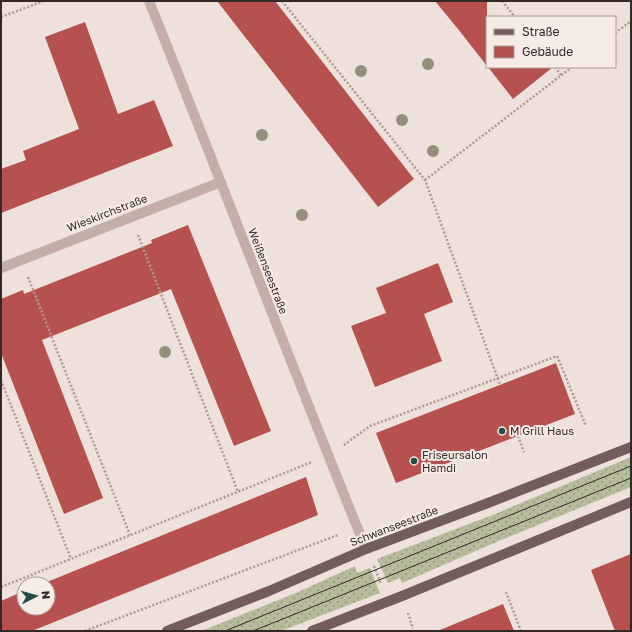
<svg xmlns="http://www.w3.org/2000/svg" width="632" height="632" font-family="'Golos Text',sans-serif">
<style>
.grass{fill:url(#grass-dots)}
.building{fill:#b65150}
.lines{fill:none;stroke-linecap:round;stroke-linejoin:round}
.path{stroke:#b09892;stroke-width:2.5;stroke-dasharray:2 2;stroke-linecap:butt}
.minor{stroke:#c4aea8;stroke-width:10}
.major{stroke:#725d5a;stroke-width:10}
.tram{stroke:#322827;stroke-width:1}
.tree{fill:#938f7b}
.poi-dot{fill:#224e47;stroke:#f6ebe6;stroke-width:1.5}
.labels{text-anchor:middle;stroke-width:4;stroke-linejoin:round;paint-order:stroke}
.street-label{font-size:11px;fill:#322827;stroke:#f6ebe6}
.poi-label{font-size:11px;fill:#322827;stroke:#f6ebe6;text-anchor:start}
</style>
<defs>
<pattern id="grass-dots" width="8" height="8" patternUnits="userSpaceOnUse"><rect width="8" height="8" fill="#b7bb9c"/><path d="M2 2h.1M6 6h.1" fill="none" stroke="#95987f" stroke-width="1.8" stroke-linecap="round"/></pattern>
</defs>
<rect width="100%" height="100%" fill="#eee0da"/>
<path class="grass" d="M631,457V487L501,540L402,583L400,578L388,583L377,559L495,514Z
M355,566L357,573L370,568L380,593L281,631H201L296,593Z"/>
<path class="building" d="M217,1H275L414,179L378,207Z
M435,1H487V66L458,29Z
M85,22L118,114L154,100L173,146L1,213V169L26,160L23,151L79,129L45,37Z
M488,67H553L513,99Z
M188,225L271,431L234,446L171,289L42,340L103,498L64,514L1,353V299L23,290L24,294L152,243L151,240Z
M438,263L453,302L424,314L442,361L375,387L351,326L386,313L376,288Z
M556,363L575,414L396,483L376,433Z
M306,477L318,515L32,631H1V601L24,591V608H48V584H42Z
M631,554V631H615L591,570Z
M503,604L514,631H440V630Z"/>
<g class="lines">
<path class="path" d="M282,1L425,180L500,385
M502,1L515,17
M1,17L44,1
M615,33L631,21
M555,67L561,75
M425,180L572,67
M138,235L238,492
M28,277L130,535
M1,380L71,559
M518,436L524,452
M344,445L370,426L557,356L586,426
M374,566L381,584
M1,587L312,462
M506,592L521,631
M408,613L413,629
M85,631L338,535"/>
<path class="minor" d="M149,1C222,183 292,367 366,549
M1,268L221,182"/>
<path class="major" d="M167,631L269,591L366,549L488,503L631,447
M312,631L402,596L631,502"/>
<path class="tram" d="M225,631L631,466
M253,631L631,478"/>
</g>
<g class="tree">
<circle cx="428" cy="64" r="6"/>
<circle cx="361" cy="71" r="6"/>
<circle cx="402" cy="120" r="6"/>
<circle cx="262" cy="135" r="6"/>
<circle cx="433" cy="151" r="6"/>
<circle cx="302" cy="215" r="6"/>
<circle cx="165" cy="352" r="6"/>
</g>
<g class="poi-dot">
<circle cx="502" cy="431" r="4"/>
<circle cx="414" cy="461" r="4"/>
</g>
<g class="labels">
<g class="street-label">
<text transform="translate(107 213) rotate(-21)" y="4">Wieskirchstraße</text>
<text transform="translate(268 271) rotate(69)" y="4">Weißenseestraße</text>
<text transform="translate(394 526) rotate(-21)" y="4">Schwanseestraße</text>
</g>
<g class="poi-label">
<text x="510" y="435">M Grill Haus</text>
<text x="422" y="459">Friseursalon<tspan x="422" dy="13">Hamdi</tspan></text>
</g>
</g>
<rect width="632" height="632" fill="none" stroke="#322827" stroke-width="4"/>
<rect x="486" y="16" width="130" height="52" fill="#f6ebe6" stroke="#a89d9a"/>
<rect x="494" y="29" width="20" height="6" fill="#725d5a" stroke="#a89d9a"/>
<text x="522" y="36" font-size="12" fill="#322827">Straße</text>
<rect x="494" y="46" width="20" height="12" fill="#b65150" stroke="#a89d9a"/>
<text x="522" y="56" font-size="12" fill="#322827">Gebäude</text>
<g transform="translate(36 596) rotate(84)"><circle r="19" fill="#f6ebe6" stroke="#a89d9a"/>
<path d="M0-3L7 15L0 10L-7 15Z" fill="#224e47"/>
<text y="-6" font-size="11" font-weight="bold" text-anchor="middle" fill="#322827">N</text>
</g>
</svg>
